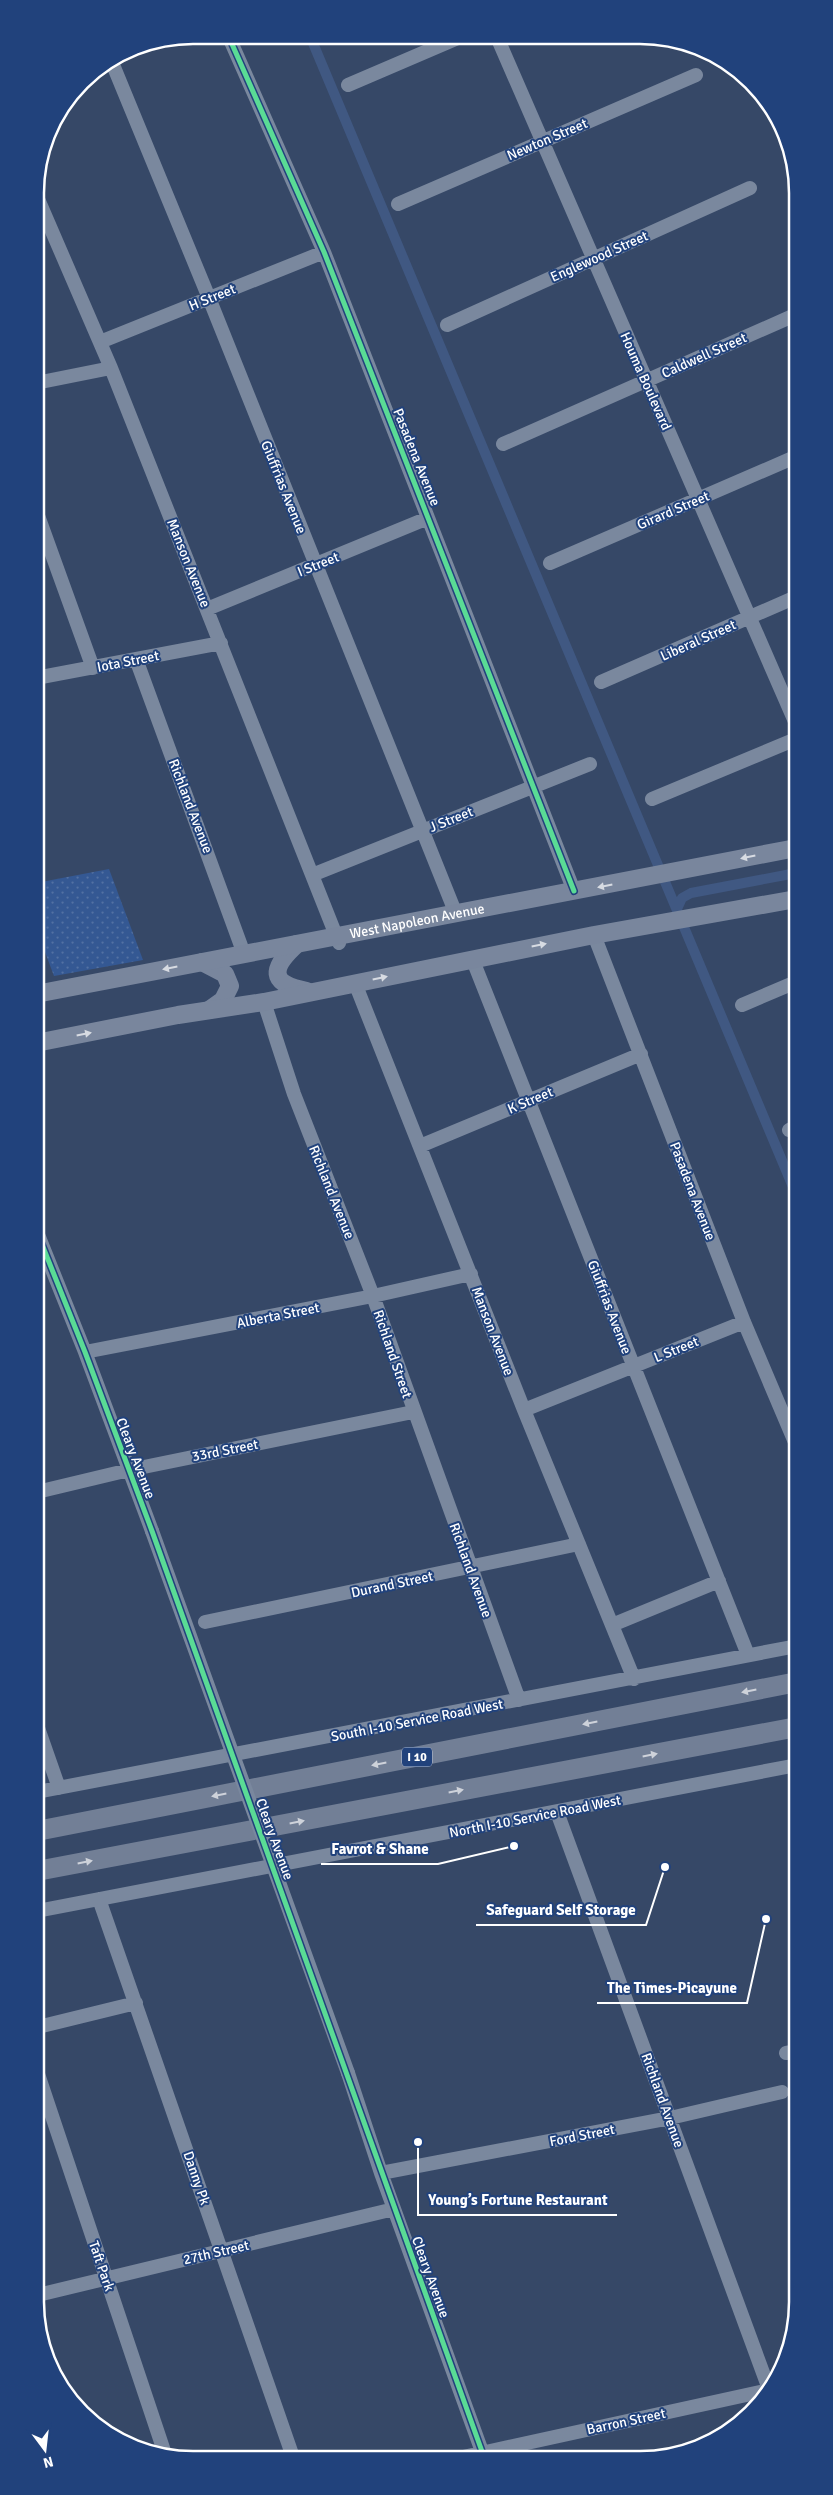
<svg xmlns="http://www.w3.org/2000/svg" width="833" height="2495" font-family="Signika,sans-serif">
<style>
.grass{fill:url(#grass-dots)}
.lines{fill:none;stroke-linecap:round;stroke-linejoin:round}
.canal{stroke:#405882;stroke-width:10}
.minor{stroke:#7a889e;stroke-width:14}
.major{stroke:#79869d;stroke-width:18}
.highway{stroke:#727f96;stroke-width:20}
.minor-bridge{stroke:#7a889e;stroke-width:14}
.cycleway-casing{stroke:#21427c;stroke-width:8}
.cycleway{stroke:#5adb95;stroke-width:5}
.oneway{fill:#d7dbe2}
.oneway2{fill:#ced2da}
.labels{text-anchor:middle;stroke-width:4;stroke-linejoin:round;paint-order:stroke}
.shield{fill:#21427c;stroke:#bcc6d8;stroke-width:1}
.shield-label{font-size:12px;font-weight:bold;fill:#fff}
.street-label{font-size:14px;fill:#fff;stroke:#21427c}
.rim{fill:none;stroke:#fff;stroke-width:2.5}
.leader{fill:none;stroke:#fff;stroke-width:2}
.callout-dot{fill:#fff;stroke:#21427c;stroke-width:2}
.callout-label{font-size:15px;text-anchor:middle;font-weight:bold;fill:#fff;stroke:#21427c;stroke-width:4;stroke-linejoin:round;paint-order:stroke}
</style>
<defs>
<pattern id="grass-dots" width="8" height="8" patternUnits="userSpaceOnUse" patternTransform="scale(1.25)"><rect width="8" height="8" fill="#345893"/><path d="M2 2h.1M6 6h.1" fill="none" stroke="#5271a3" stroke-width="1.8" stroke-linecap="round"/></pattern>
</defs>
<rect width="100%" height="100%" fill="#364867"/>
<path class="grass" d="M109,869L143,960L54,976L36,928V883Z"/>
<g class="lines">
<path class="canal" d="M310,36L796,1194
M677,909L682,898L691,893L796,873"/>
<path class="minor" d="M228,35L324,252L574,891
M497,37L796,724
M111,60L209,298L456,914
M348,85L460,37
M35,192L111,368L339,943
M398,204L696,75
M447,325L750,188
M100,342L324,252
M36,383L111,368
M503,444L795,315
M36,510L93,668
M550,563L795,457
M207,609L428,518
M136,659L244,954
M36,678L221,643
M601,682L796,597
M652,799L796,739
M312,875L590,764
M594,935L744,1322L797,1447
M472,958L748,1655
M355,983L524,1410L634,1679
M264,1002L294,1094L373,1296L519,1700
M742,1005L796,982
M789,1130L796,1126
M420,1146L641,1054
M37,1232L85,1352L152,1531
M85,1352L373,1296L471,1274
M524,1410L744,1322
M37,1492L129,1470L413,1412
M205,1622L579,1544
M612,1625L719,1581
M37,1725L59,1788
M37,1792L797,1646
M557,1812L769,2389
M99,1899L293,2457
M37,1911L797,1765
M38,2027L136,2003
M786,2053L797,2051
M348,2073L381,2173L484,2457
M38,2074L166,2457
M381,2173L670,2118L782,2092
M38,2295L394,2209
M463,2457L769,2390"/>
<g class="major">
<path d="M297,944C271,968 268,984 307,991"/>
<path d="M202,962L225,974L230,986L223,1000L209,1010"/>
<path id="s1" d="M36,994L796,848"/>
<path d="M36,1043L178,1015L264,1002L594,935L796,899"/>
</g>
<path class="highway" d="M37,1831L797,1682
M37,1871L797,1727"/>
<path class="minor-bridge" d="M152,1531L348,2073"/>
<g class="cycleway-casing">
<path id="cycleway" d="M228,35L324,252L574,891
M37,1232L85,1352L152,1531L484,2457"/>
</g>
<use href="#cycleway" class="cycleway"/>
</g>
<defs><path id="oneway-solid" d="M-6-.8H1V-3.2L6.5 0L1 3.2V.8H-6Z" transform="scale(1.25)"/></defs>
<g class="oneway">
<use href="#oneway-solid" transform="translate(748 857) rotate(168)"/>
<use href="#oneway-solid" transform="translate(605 886) rotate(169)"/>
<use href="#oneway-solid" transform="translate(539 945) rotate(-11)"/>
<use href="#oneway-solid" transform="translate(170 968) rotate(169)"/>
<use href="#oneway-solid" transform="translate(380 978) rotate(-12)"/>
<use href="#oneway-solid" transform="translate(84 1034) rotate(-11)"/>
</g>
<g class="oneway2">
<use href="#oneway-solid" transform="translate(749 1691) rotate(169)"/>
<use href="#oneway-solid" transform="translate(590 1723) rotate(169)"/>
<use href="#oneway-solid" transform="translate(650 1755) rotate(-11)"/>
<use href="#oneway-solid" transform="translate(379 1764) rotate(169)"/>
<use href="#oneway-solid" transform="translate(456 1791) rotate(-11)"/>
<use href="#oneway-solid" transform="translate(219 1795) rotate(169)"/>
<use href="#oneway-solid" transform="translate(297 1822) rotate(-11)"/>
<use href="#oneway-solid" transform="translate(85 1862) rotate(-11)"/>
</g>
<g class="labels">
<rect class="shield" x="402" y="1747.5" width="30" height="19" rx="4"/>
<g class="shield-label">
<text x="417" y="1761">I 10</text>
</g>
<g class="street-label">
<text transform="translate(547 139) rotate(-23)" y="5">Newton Street</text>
<text transform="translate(599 256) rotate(-24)" y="5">Englewood Street</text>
<text transform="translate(212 297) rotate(-22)" y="5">H Street</text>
<text transform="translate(704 355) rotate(-24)" y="5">Caldwell Street</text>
<text transform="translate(646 381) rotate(66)" y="5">Houma Boulevard</text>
<text transform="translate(417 457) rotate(68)" y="5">Pasadena Avenue</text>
<text transform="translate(284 487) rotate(68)" y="5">Giuffrias Avenue</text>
<text transform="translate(673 510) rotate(-23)" y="5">Girard Street</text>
<text transform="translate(189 563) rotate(68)" y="5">Manson Avenue</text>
<text transform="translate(318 564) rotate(-22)" y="5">I Street</text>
<text transform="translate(698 640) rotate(-24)" y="5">Liberal Street</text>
<text transform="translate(128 661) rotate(-11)" y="5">Iota Street</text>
<text transform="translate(191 806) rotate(69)" y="5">Richland Avenue</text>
<text transform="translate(451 819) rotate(-22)" y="5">J Street</text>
<text dy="5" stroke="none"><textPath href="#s1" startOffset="388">West Napoleon Avenue</textPath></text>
<text transform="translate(530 1100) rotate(-23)" y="5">K Street</text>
<text transform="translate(693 1191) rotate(69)" y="5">Pasadena Avenue</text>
<text transform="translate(332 1192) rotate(68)" y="5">Richland Avenue</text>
<text transform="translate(610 1307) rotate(69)" y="5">Giuffrias Avenue</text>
<text transform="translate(278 1315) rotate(-11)" y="5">Alberta Street</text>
<text transform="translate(493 1331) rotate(69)" y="5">Manson Avenue</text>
<text transform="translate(676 1349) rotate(-22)" y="5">L Street</text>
<text transform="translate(393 1354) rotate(71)" y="5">Richland Street</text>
<text transform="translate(225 1450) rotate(-11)" y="5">33rd Street</text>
<text transform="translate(136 1458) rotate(69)" y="5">Cleary Avenue</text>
<text transform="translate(471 1570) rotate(70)" y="5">Richland Avenue</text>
<text transform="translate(392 1584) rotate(-12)" y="5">Durand Street</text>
<text transform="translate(417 1720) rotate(-11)" y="5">South I-10 Service Road West</text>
<text transform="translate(535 1816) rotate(-11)" y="5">North I-10 Service Road West</text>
<text transform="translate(275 1839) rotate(70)" y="5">Cleary Avenue</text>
<text transform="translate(663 2100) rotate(70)" y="5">Richland Avenue</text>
<text transform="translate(582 2135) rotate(-11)" y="5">Ford Street</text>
<text transform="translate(197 2178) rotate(71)" y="5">Danny Pk</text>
<text transform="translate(216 2252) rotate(-13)" y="5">27th Street</text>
<text transform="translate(102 2266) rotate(71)" y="5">Taft Park</text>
<text transform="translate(431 2277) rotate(70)" y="5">Cleary Avenue</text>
<text transform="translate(626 2421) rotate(-12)" y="5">Barron Street</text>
</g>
</g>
<path d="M0 0H833V2495H0ZM193 44H640A149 149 0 0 1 789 193V2302A149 149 0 0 1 640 2451H193A149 149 0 0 1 44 2302V193A149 149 0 0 1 193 44Z" fill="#21427c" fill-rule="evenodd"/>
<path class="rim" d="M193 44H640A149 149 0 0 1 789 193V2302A149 149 0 0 1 640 2451H193A149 149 0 0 1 44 2302V193A149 149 0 0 1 193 44Z"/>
<path class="leader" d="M514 1846L438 1864H321M665 1867L646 1925H476M766 1919L747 2003H597M418 2142L418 2215H617"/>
<g class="callout-dot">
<circle cx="514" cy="1846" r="5"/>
<circle cx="665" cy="1867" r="5"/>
<circle cx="766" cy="1919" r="5"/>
<circle cx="418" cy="2142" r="5"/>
</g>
<g class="callout-label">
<text x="380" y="1854">Favrot &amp; Shane</text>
<text x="561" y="1915">Safeguard Self Storage</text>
<text x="672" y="1993">The Times-Picayune</text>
<text x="518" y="2205">Young’s Fortune Restaurant</text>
</g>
<g transform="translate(45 2450) rotate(165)" stroke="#21427c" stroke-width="4" paint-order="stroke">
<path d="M0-4L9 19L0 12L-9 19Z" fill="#ffffff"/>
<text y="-8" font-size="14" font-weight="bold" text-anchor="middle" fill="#ffffff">N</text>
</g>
</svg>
